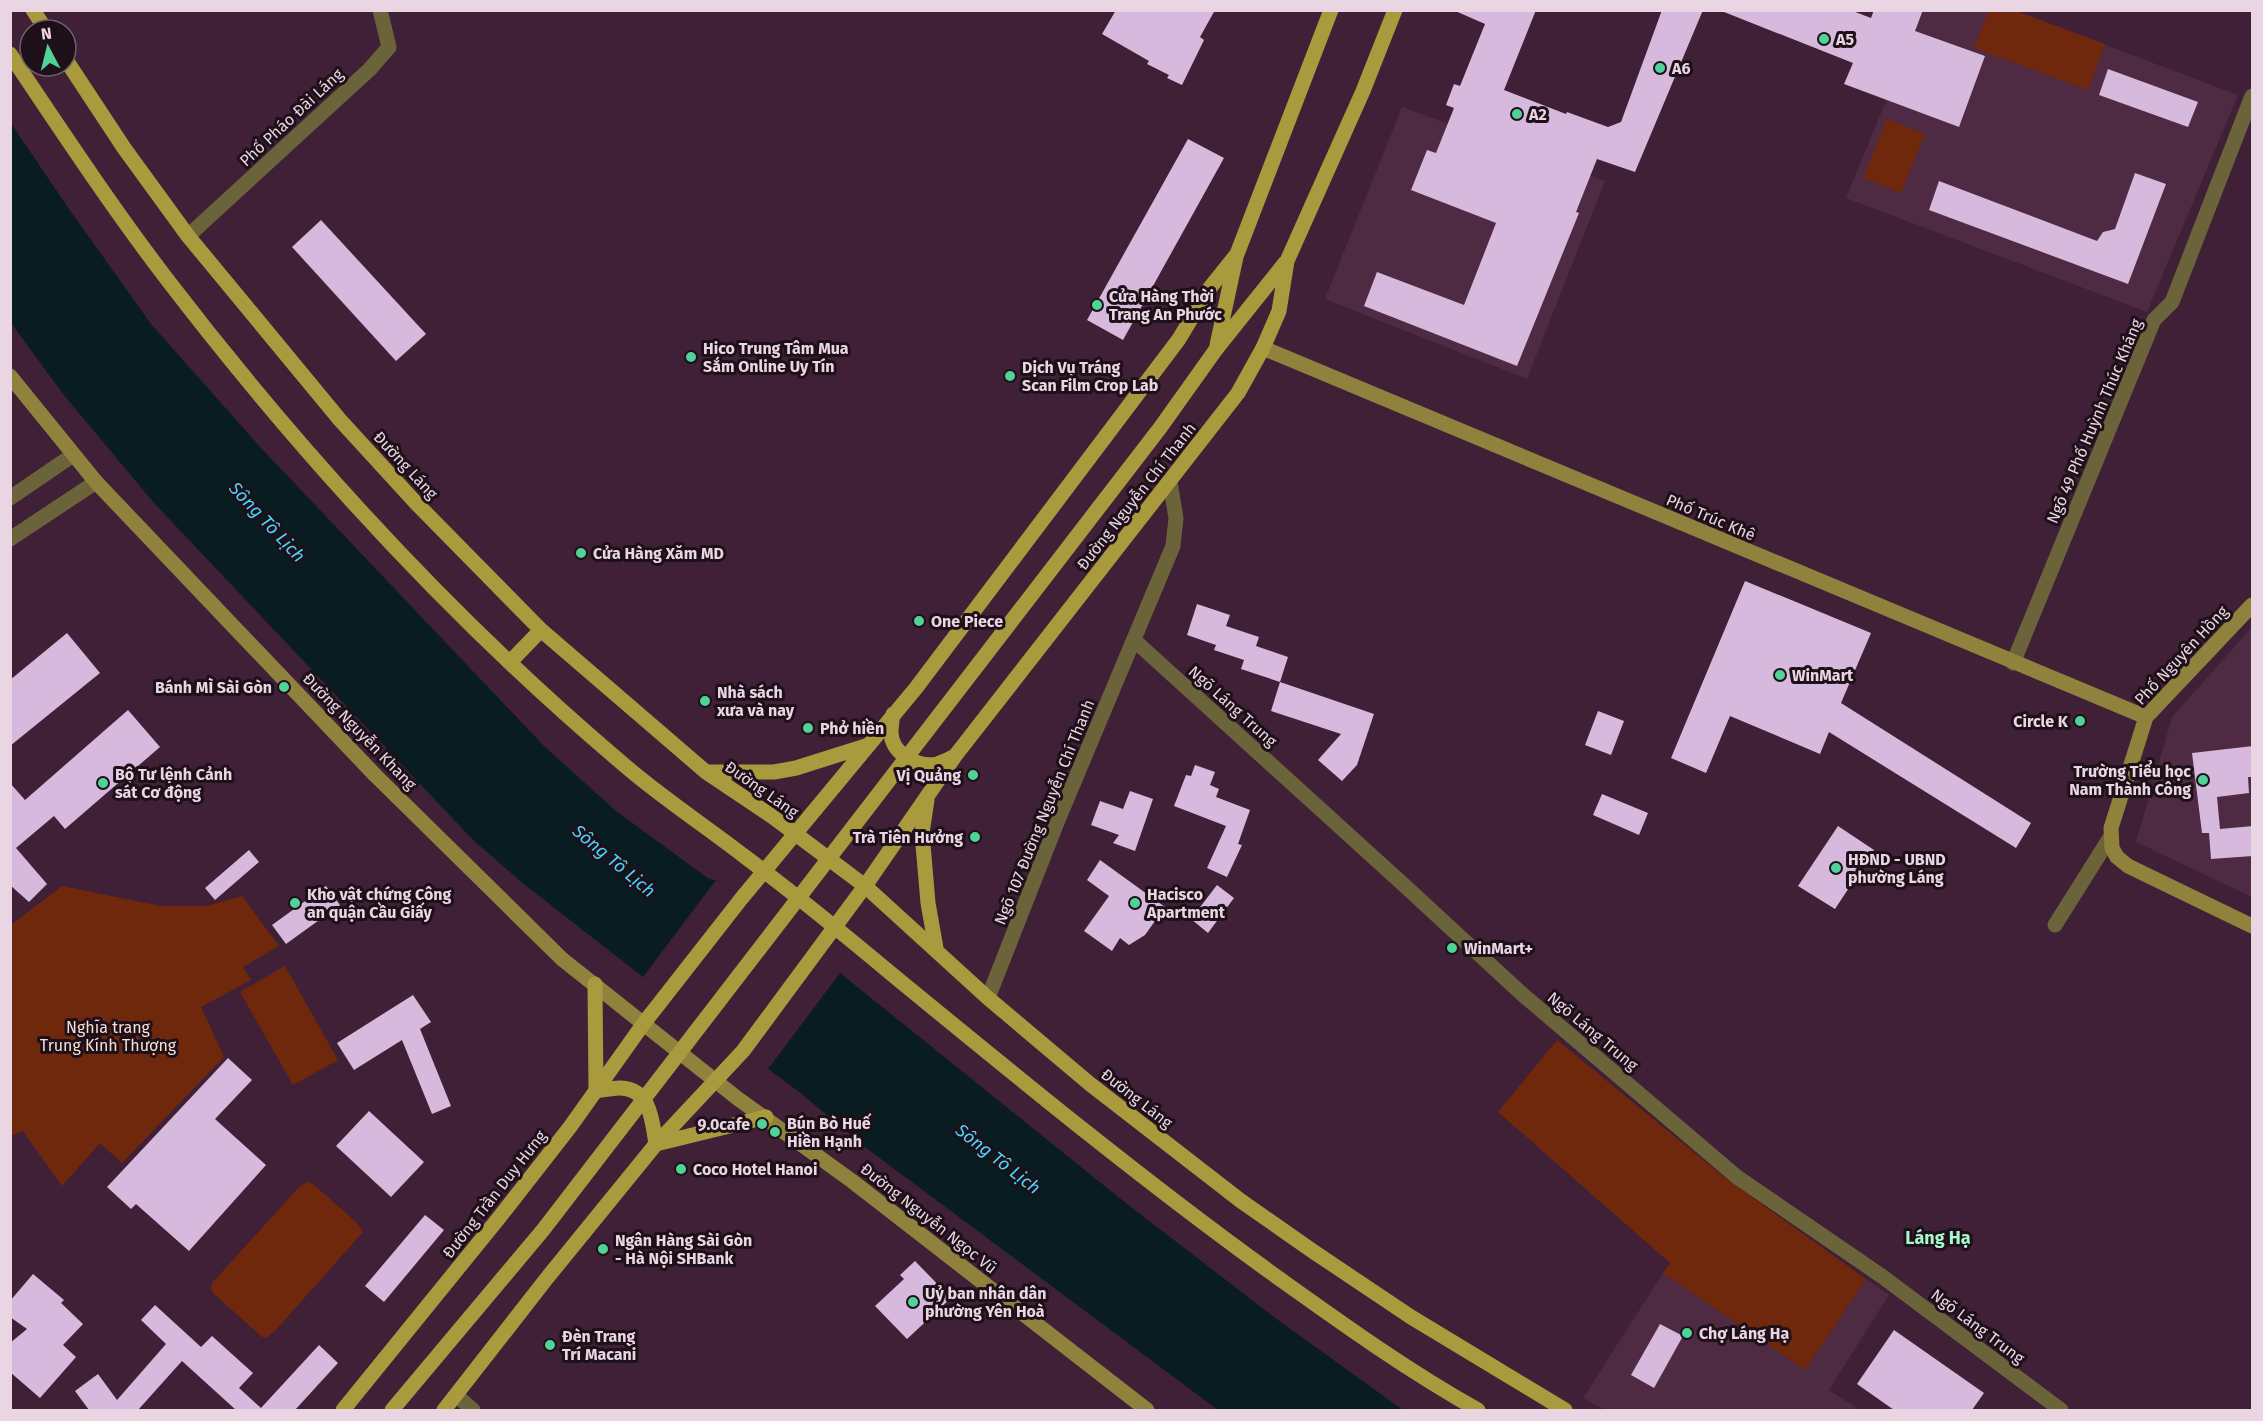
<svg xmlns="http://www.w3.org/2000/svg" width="2263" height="1421" font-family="'Fira Sans',sans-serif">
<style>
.built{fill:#4e2a43}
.green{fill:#6f280c}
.water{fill:#091c22}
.pier{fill:#402036}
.building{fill:#d6b9dc}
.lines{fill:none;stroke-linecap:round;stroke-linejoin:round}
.street{stroke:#6b643a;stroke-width:15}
.secondary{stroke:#8e823d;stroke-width:15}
.primary{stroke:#a99a3d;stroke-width:15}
.primary-bridge{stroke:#a99a3d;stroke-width:15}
.poi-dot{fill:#51d397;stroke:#1e1019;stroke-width:2}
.labels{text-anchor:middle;stroke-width:6;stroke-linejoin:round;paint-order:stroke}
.poi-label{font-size:16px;font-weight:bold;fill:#ead5e2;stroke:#1e1019;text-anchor:start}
.street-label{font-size:16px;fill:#ead5e2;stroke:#1e1019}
.park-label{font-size:16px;fill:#f9ded4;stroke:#1e1019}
.water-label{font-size:18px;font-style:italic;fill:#45d6fe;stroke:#1e1019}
.neighbourhood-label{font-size:18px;font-weight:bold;fill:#a6f8cc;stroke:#1e1019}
</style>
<rect width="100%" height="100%" fill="#402036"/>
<path class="built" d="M1923,11H2016L2238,95L2147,312L1846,198Z
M1402,107L1605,181L1527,379L1325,299Z
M2252,627V897L2136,842L2172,717Z
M1663,1273L1805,1370L1866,1279L1889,1295L1829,1390L1860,1410H1605L1583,1398Z"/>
<path class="green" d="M1989,10L2016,11L2105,44L2088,90L1974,48Z
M1887,119L1925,134L1901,193L1863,178Z
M62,886L160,906H206L242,896L279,946L243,967L251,980L201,1007L224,1057L122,1163L100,1143L62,1186L23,1131L10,1136L11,925Z
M285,966L338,1060L293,1085L240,992Z
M1557,1040L1724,1177L1866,1279L1805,1370L1663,1273L1670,1263L1498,1112Z
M308,1182L312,1183L357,1223L363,1232L275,1331L267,1337H262L213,1293L211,1288L212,1283L300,1186Z"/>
<path class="water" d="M10,122L69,209L151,324L261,448L544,746L616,811L709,879L716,880L840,973L1127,1204L1278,1320L1403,1410H1218L865,1147L798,1091L643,977L525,885L474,841L154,503L63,394L11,323Z"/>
<path class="pier" d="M716,880L760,913L762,911L840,973L768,1069L724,1037L722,1039L684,1011L685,1008L643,977Z"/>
<path class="building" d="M1116,10H1215L1200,37L1204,40L1182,85L1167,78L1169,75L1147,64L1149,61L1102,34Z
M1453,10H1536L1504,90L1566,114L1567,112L1608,127L1621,122L1662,10H1703L1635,172L1597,159L1576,212L1579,213L1517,366L1364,306L1377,272L1464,305L1496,223L1411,190L1427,150L1436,153L1454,108L1446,105L1454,84L1460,86L1485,24Z
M1719,10H1850L1871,18L1874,10H1923L1915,31L1985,56L1959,127L1844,84L1853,63Z
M2108,69L2198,102L2188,127L2099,95Z
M1188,139L1224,158L1123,340L1087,320Z
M2135,173L2166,184L2128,284L1929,210L1939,181L2097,241L2103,232L2115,229Z
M321,220L426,334L396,361L292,247Z
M1745,581L1871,633L1841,703L2031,823L2016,848L1829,732L1820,754L1730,716L1706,773L1671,758Z
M1197,604L1230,615L1226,626L1259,637L1256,646L1288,657L1280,682L1241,669L1244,660L1214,650L1216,645L1187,635Z
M67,633L100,673L10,746V680Z
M1280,682L1374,714L1357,765L1342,781L1318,760L1341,734L1271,711Z
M128,710L160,747L65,829L54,816L16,848L47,884L29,902L10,885V783L25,800Z
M1598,711L1624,721L1611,755L1585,745Z
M2253,746V777H2248L2249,793L2217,797L2220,829L2253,826V856L2211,859L2209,833H2202L2192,753Z
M1195,765L1215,772L1210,785L1219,789L1216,797L1250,810L1238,844L1242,845L1227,877L1207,868L1226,826L1174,806L1186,775L1191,776Z
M1130,791L1153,799L1135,851L1113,843L1119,835L1091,825L1100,801L1123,809Z
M1602,794L1648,813L1639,835L1593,815Z
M1838,826L1874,850L1835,909L1798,886Z
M249,850L259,862L215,900L205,888Z
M1100,860L1165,907L1145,935L1129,945L1120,938L1112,951L1084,931L1109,896L1087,880Z
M1217,885L1234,898L1208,933L1191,919Z
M326,886L340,905L286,944L272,925Z
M413,995L431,1022L420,1029L451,1106L432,1114L402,1040L354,1070L337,1043Z
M228,1058L252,1080L215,1119L266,1165L189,1251L136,1204L131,1209L107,1187Z
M369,1111L424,1162L391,1197L336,1146Z
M425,1215L444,1230L384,1302L365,1286Z
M915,1261L951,1298L907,1339L875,1306L904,1279L900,1275Z
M33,1274L64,1300L61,1303L83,1324L63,1345L76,1357L40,1398L10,1372V1343L27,1329L10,1317V1301Z
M155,1305L201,1347L212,1336L253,1373L239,1388L261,1408L319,1345L338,1363L295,1410H236L182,1361L138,1410H89L75,1391L98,1374L117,1400L166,1344L141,1320Z
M1660,1324L1683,1336L1654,1388L1631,1375Z
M1894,1330L1984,1393L1972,1410H1894L1857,1384Z"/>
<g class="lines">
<path class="street" d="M188,236L370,69L389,47L380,10
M10,498L73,455
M10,539L96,482
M1134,640L1405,886L1522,994L1737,1177L1883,1277L2061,1410
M2013,663L2154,320L2172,302L2252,96
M2055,925L2111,836
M988,998L1058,820L1173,546L1176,518L1170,482
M456,1395L473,1410"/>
<path class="secondary" d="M1263,348L2146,717
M10,376L96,482L375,775L562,959L737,1098L852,1181L1147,1410
M2252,605L2146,717L2111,828L2112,848L2117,857L2128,866L2252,926"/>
<path class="primary" d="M33,10L46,30
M10,54C61,130 111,206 166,278C300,453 455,622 623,764C661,797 704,825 744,856C795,894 845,935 894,976C1022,1081 1150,1186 1284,1282C1347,1327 1410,1372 1478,1410
M66,60L124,148L188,236L340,420L416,503L541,630L706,772L773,817L865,886L988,998L1090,1084L1241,1201L1314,1252L1411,1317L1565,1410
M1217,345L1236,257
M1217,348L1285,263
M510,662L541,630
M893,714C892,720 891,727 891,733C892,754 918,768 937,764C943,762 950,759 955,756
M706,772H774L796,768L866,746
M927,800L922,833L928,903L936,948
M595,984L596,1091
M596,1091C604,1090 612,1088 619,1088C651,1088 652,1121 656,1144
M656,1144L766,1117
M343,1410L498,1219L570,1127L644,1023L741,899L916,688L1179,339L1209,289L1237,254L1331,10
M444,1410L547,1278L656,1144L743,1051L865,886L955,756L1238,393L1263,348L1279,311L1287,261L1363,91L1395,10"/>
<path class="primary-bridge" d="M392,1410L543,1230L1160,428L1217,348"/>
</g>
<g class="poi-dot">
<circle cx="1824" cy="39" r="6"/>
<circle cx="1660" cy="68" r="6"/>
<circle cx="1517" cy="114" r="6"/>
<circle cx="1097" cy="305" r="6"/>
<circle cx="691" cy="357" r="6"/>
<circle cx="1010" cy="376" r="6"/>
<circle cx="581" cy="553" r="6"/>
<circle cx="919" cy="621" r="6"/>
<circle cx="1780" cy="675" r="6"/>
<circle cx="284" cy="687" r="6"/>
<circle cx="705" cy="701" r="6"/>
<circle cx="2080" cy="721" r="6"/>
<circle cx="808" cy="728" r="6"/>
<circle cx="973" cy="775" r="6"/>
<circle cx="2203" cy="780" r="6"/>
<circle cx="103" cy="783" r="6"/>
<circle cx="975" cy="837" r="6"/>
<circle cx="1836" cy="868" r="6"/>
<circle cx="295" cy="903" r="6"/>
<circle cx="1135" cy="903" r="6"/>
<circle cx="1452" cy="948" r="6"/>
<circle cx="762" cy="1124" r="6"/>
<circle cx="775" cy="1132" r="6"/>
<circle cx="681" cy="1169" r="6"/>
<circle cx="603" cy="1249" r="6"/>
<circle cx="913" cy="1302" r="6"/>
<circle cx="1687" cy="1333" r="6"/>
<circle cx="550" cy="1345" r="6"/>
</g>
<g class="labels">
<g class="poi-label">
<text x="1836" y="45">A5</text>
<text x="1672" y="74">A6</text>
<text x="1529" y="120">A2</text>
<text x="1109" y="302">Cửa Hàng Thời<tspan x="1109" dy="18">Trang An Phước</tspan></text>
<text x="703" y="354">Hico Trung Tâm Mua<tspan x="703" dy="18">Sắm Online Uy Tín</tspan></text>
<text x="1022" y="373">Dịch Vụ Tráng<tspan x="1022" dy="18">Scan Film Crop Lab</tspan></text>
<text x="593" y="559">Cửa Hàng Xăm MD</text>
<text x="931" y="627">One Piece</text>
<text x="1792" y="681">WinMart</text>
<text x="272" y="693" text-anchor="end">Bánh MÌ Sài Gòn</text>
<text x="717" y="698">Nhà sách<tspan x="717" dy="18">xưa và nay</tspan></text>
<text x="2068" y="727" text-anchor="end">Circle K</text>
<text x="820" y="734">Phở hiền</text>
<text x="2191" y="777" text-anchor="end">Trường Tiểu học<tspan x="2191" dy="18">Nam Thành Công</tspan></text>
<text x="115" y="780">Bộ Tư lệnh Cảnh<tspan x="115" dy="18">sát Cơ động</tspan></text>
<text x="961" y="781" text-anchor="end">Vị Quảng</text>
<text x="963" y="843" text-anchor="end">Trà Tiên Hưởng</text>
<text x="1848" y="865">HĐND - UBND<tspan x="1848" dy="18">phường Láng</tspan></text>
<text x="307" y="900">Kho vật chứng Công<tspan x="307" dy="18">an quận Cầu Giấy</tspan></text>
<text x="1147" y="900">Hacisco<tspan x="1147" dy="18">Apartment</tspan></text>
<text x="1464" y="954">WinMart+</text>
<text x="787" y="1129">Bún Bò Huế<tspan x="787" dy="18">Hiền Hạnh</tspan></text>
<text x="750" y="1130" text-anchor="end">9.0cafe</text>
<text x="693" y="1175">Coco Hotel Hanoi</text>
<text x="615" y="1246">Ngân Hàng Sài Gòn<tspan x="615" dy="18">- Hà Nội SHBank</tspan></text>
<text x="925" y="1299">Uỷ ban nhân dân<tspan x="925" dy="18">phường Yên Hoà</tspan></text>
<text x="1699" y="1339">Chợ Láng Hạ</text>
<text x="562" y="1342">Đèn Trang<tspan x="562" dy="18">Trí Macani</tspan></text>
</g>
<g class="street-label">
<text transform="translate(291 117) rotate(-43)" y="6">Phố Pháo Đài Láng</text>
<text transform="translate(2094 421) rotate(-67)" y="6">Ngõ 49 Phố Huỳnh Thúc Kháng</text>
<text transform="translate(406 465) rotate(47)" y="6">Đường Láng</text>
<text transform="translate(1136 496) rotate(-52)" y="6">Đường Nguyễn Chí Thanh</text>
<text transform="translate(1711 517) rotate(23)" y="6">Phố Trúc Khê</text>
<text transform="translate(2181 655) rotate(-47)" y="6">Phố Nguyên Hồng</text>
<text transform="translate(1233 706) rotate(42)" y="6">Ngõ Láng Trung</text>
<text transform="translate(360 731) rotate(46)" y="6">Đường Nguyễn Khang</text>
<text transform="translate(762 789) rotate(35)" y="6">Đường Láng</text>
<text transform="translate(1044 812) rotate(-68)" y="6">Ngõ 107 Đường Nguyễn Chí Thanh</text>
<text transform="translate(1593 1031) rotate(40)" y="6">Ngõ Láng Trung</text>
<text transform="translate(1137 1098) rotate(38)" y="6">Đường Láng</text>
<text transform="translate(494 1194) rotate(-52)" y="6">Đường Trần Duy Hưng</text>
<text transform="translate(929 1218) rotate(38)" y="6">Đường Nguyễn Ngọc Vũ</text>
<text transform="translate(1978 1326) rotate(37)" y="6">Ngõ Láng Trung</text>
</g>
<g class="park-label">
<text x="108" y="1033">Nghĩa trang<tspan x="108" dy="18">Trung Kính Thượng</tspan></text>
</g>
<g class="water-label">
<text transform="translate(267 522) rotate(47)" y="6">Sông Tô Lịch</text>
<text transform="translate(614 861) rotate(40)" y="6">Sông Tô Lịch</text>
<text transform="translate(998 1159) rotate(38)" y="6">Sông Tô Lịch</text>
</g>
<g class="neighbourhood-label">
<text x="1938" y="1244">Láng Hạ</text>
</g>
</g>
<rect width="2263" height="1421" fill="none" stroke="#ead5e2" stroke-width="24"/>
<g transform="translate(48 48) rotate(353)"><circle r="28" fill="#1e1019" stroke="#705f69" stroke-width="1.5"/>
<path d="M0-4.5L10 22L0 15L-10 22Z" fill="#51d397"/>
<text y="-9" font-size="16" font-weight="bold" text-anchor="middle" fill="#ead5e2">N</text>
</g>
</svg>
